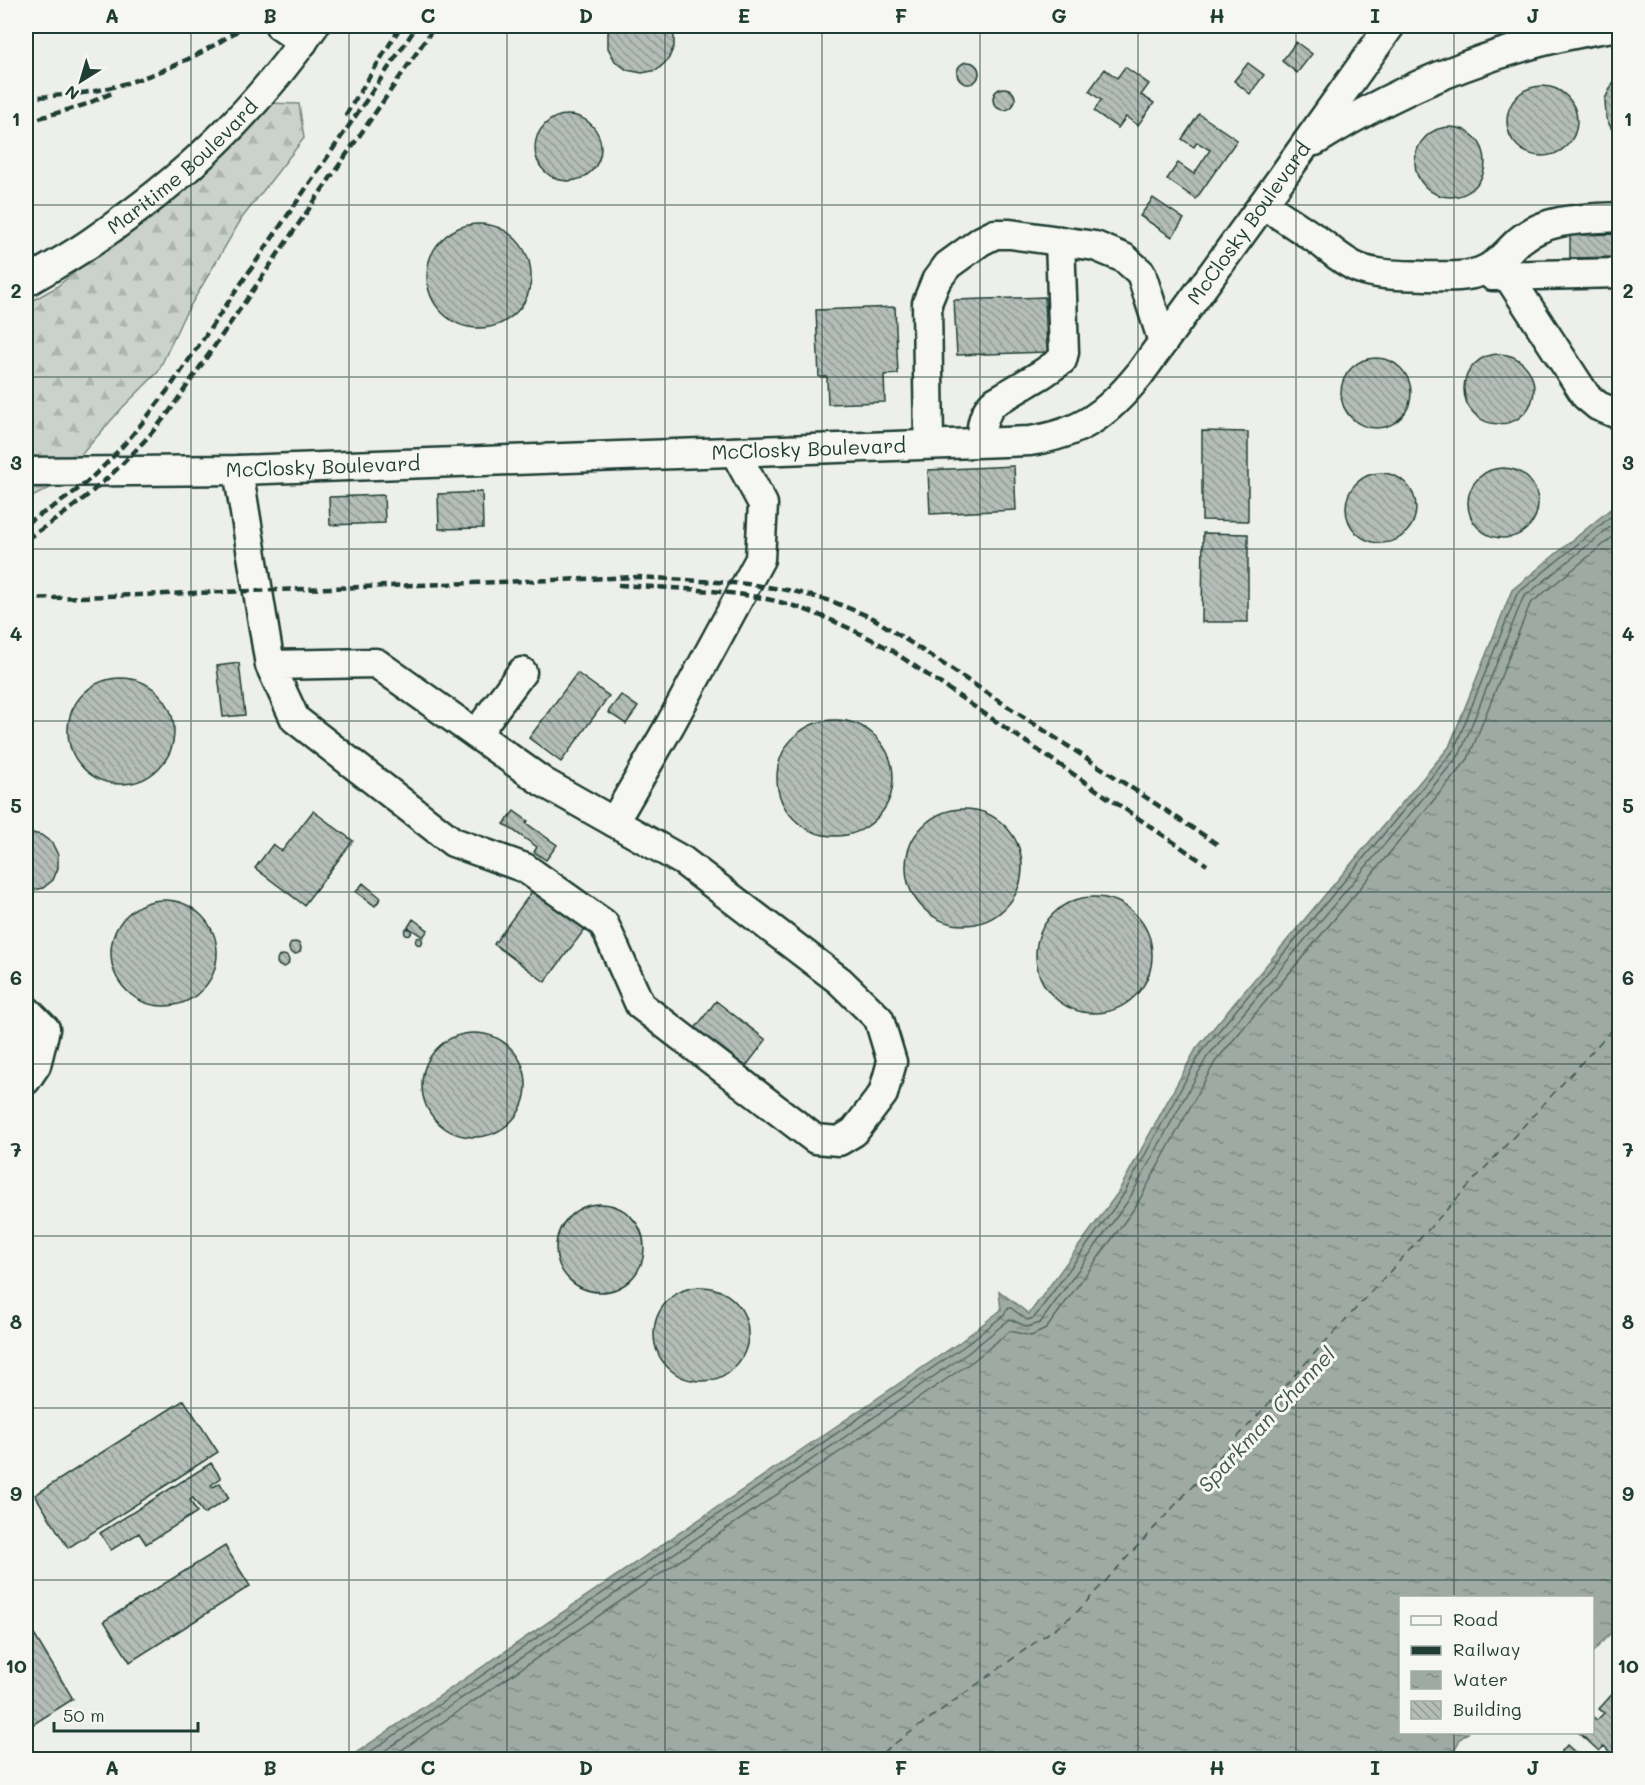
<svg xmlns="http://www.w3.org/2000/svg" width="1645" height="1785" font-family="Mali,sans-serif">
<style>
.forest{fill:url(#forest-firs);stroke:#758880;stroke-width:1.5}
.water{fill:url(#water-ripples);stroke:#6c7e77;stroke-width:1.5}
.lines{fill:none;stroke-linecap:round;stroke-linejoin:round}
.shore{stroke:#526961;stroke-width:1.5}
.ferry{stroke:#3f5850;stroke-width:1.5;stroke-dasharray:8 6;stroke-linecap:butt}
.building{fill:url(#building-back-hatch);stroke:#1f3d34;stroke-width:1.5}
.minor-casing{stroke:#1f3d34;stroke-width:33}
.minor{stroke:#f6f6f2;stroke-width:28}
.rail{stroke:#1f3d34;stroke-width:4.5;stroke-dasharray:9 4.5;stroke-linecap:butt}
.grid{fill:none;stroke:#1f3d34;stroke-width:1.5;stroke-opacity:0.55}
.labels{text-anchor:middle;stroke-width:6;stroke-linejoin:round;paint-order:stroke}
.street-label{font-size:20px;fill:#1f3d34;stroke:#f6f6f2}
.water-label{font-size:21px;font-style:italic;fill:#3f5850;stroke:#f6f6f2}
.neatline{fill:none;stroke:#1f3d34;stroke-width:2}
.grid-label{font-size:20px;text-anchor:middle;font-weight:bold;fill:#1f3d34}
</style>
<defs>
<pattern id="forest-firs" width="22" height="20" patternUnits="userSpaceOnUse" patternTransform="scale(1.5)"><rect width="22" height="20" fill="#cbd2cc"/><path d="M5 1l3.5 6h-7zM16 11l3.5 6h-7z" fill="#aeb5b0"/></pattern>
<pattern id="water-ripples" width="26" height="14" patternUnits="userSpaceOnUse" patternTransform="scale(1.5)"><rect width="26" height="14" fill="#9faaa4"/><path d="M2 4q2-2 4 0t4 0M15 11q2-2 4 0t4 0" fill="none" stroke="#818c86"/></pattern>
<pattern id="building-back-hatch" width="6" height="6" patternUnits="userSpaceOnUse" patternTransform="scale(1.5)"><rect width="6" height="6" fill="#b4bdb8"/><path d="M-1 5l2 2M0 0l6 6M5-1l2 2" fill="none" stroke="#929b96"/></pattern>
</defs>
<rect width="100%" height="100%" fill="#edefea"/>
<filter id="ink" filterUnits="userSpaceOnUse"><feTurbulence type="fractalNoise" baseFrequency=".0167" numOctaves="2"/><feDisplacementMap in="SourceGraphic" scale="12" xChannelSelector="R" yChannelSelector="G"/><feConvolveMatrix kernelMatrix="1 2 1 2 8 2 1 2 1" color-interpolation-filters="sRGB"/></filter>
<g filter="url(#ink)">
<path class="forest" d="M266,103L299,104L304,138L242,218L183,318L158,372L122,408L54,486L26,500V304L55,288L151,211Z"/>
<path class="water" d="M1619,502L1620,1623L1593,1652L1592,1598H1400V1732L1468,1733L1460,1739L1451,1759H347L960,1342L1001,1310L999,1291L1029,1314L1117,1194L1196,1049L1449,747L1512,590Z"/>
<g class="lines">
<path class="shore" d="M358,1760L963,1347L1004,1315L1008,1308H1011L1027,1320L1034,1318L1122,1197L1201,1052L1454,750L1517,594L1620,509
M371,1760L968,1353L1010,1319L1027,1327L1040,1323L1128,1201L1207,1057L1460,754L1523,598L1620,519
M387,1760L973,1361L1010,1331L1031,1336L1046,1329L1136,1206L1215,1062L1468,759L1530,604L1620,531"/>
<path class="ferry" d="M872,1760L1076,1613L1620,1021"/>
</g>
<path class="building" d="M611,26H671L674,31V46L668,60L657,70L642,73L627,70L615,61L608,48V33Z
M1296,42L1312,54L1297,73L1282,61Z
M957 73a11 11 0 1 1 22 0a11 11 0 1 1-22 0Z
M1248,63L1264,75L1250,94L1234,81Z
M1125,67L1149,84L1141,95L1154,103L1138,125L1126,117L1118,128L1094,111L1101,100L1089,91L1105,69L1117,78Z
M1620,76V139L1615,135L1606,118L1605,99L1614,81Z
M1507 121a35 35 0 1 1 70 0a35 35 0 1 1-70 0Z
M993 99a11 11 0 1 1 22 0a11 11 0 1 1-22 0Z
M1199,114L1237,140L1196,199L1167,179L1178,163L1194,174L1210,150L1197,142L1194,147L1182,139Z
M535 148a33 33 0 1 1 66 0a33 33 0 1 1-66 0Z
M1415 162a35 35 0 1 1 70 0a35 35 0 1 1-70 0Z
M1153,198L1184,219L1172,237L1140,216Z
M427 276a52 52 0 1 1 104 0a52 52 0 1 1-104 0Z
M1620,234V257L1570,258V235Z
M1045,297L1047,352L957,355L954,300Z
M895,307L898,374L884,375L885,402L828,404L827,377H819L816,310Z
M1464 389a35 35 0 1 1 70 0a35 35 0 1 1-70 0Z
M1341 393a35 35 0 1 1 70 0a35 35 0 1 1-70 0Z
M1202,431L1248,432V521L1202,520Z
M1014,466L1016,510L930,514L928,470Z
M1468 503a35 35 0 1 1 70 0a35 35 0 1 1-70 0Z
M1346 508a35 35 0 1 1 70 0a35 35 0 1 1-70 0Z
M482,492L483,528L439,529L438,494Z
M384,495L385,523L330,525L329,497Z
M1203,533L1248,534V622H1202Z
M239,663L245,715L223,717L217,666Z
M577,673L609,696L561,762L529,738Z
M68 731a53 53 0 1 1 106 0a53 53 0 1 1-106 0Z
M621,695L638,707L626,724L608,712Z
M777 778a58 58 0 1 1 116 0a58 58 0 1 1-116 0Z
M906 867a58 58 0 1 1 116 0a58 58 0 1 1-116 0Z
M313,811L353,841L304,905L255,868L273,844L282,851Z
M514,811L528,821L526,823L557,845L546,860L534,852L537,847L504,824Z
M28,832L41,835L52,843L58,855V868L53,880L43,888L30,891H26V833Z
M363,883L381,898L375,906L356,892Z
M533,890L585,929L545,982L494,944Z
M1036 955a58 58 0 1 1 116 0a58 58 0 1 1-116 0Z
M111 953a53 53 0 1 1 106 0a53 53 0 1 1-106 0Z
M413,919L428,930L423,937L408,927Z
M404.5 932a3.5 3.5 0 1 1 7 0a3.5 3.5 0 1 1-7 0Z
M415.5 941a3.5 3.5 0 1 1 7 0a3.5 3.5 0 1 1-7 0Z
M289 948a6 6 0 1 1 12 0a6 6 0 1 1-12 0Z
M277 961a6 6 0 1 1 12 0a6 6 0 1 1-12 0Z
M716,1001L766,1040L743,1070L693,1031Z
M422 1085a52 52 0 1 1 104 0a52 52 0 1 1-104 0Z
M556 1248a44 44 0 1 1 88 0a44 44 0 1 1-88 0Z
M654 1334a47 47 0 1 1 94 0a47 47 0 1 1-94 0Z
M184,1400L218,1452L68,1548L35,1495Z
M211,1463L221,1478L211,1485L213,1487L220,1483L229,1498L204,1514L193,1498L190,1500L197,1512L146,1544L139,1533L111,1550L100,1533Z
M225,1546L250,1586L130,1662L104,1621Z
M27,1623L73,1699L26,1729V1624Z
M1616,1690L1620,1694V1760H1608L1605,1757L1610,1752L1604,1746L1599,1751L1578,1732H1592V1716L1597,1720L1604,1713L1599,1709Z
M1567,1745L1584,1760H1554Z"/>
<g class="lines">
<g class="minor-casing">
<g id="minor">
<path d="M280,26L303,42"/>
<path d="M1315,141C1407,83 1512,41 1620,26"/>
<path d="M1263,204C1280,215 1297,226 1313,237C1328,247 1341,261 1358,268C1379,276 1404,275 1426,276C1444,276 1463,278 1480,272C1497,266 1507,252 1519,241C1547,217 1585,219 1620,217"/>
<path d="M1493,276L1620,273"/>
<path d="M1508,276L1586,396L1598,406L1620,415"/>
<path id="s1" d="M26,282C49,268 74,255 96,239C183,179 254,113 314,26"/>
<path d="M980,442C982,427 982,415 993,403L1042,374L1062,360L1064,352L1060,241"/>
<path d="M929,444L927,303L936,281L948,265L981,241L995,234H1010L1095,246L1124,258L1141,273L1163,342"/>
<path d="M238,470L270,665L295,719L453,842L525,868L604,924L640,1005L815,1139L839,1141L854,1132L883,1094L892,1062L879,1019L840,981L683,861L543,782L376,663L270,665"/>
<path id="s2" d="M26,472L238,470L1030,441C1082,433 1107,414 1139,375L1263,204L1390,26"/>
<path d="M476,734L522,672"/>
<path d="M614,822L670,725L760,559L763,504L735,452"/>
<path d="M26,1010L45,1029L36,1065L26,1080"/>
</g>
</g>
<use href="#minor" class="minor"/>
<path class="rail" d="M26,98C49,96 72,95 95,91C148,80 200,57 244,26
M345,116L401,26
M26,122L84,105L112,93
M26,523C42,514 58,504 73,493C111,464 142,424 171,386L417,26
M26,539C82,505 128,463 169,412L435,26
M618,585C666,588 715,589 762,598C805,606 852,628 891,650L1207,865
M26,599L639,577L748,584L793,591L831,601L873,618L1220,846"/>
</g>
</g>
<path class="grid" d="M191,26V1760M349,26V1760M507,26V1760M665,26V1760M822,26V1760M980,26V1760M1138,26V1760M1296,26V1760M1454,26V1598M26,205H1620M26,377H1620M26,549H1620M26,721H1620M26,892H1620M26,1064H1620M26,1236H1620M26,1408H1620M26,1580H1620M1454,1732V1760"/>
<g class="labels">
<g class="street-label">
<text dy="7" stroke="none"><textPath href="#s1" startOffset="195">Maritime Boulevard</textPath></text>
<text dy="7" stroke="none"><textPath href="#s2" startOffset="1323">McClosky Boulevard</textPath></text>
<text dy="7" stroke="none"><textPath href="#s2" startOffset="783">McClosky Boulevard</textPath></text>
<text dy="7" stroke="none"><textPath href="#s2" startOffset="297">McClosky Boulevard</textPath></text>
</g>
<g class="water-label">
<text transform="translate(1267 1420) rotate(-47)" y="7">Sparkman Channel</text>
</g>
</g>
<rect width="1645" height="1785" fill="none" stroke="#f6f6f2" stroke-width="66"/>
<rect x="1399" y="1596" width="195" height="138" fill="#f6f6f2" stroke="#a0aca6" stroke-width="1.5"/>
<rect x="1411" y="1616" width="30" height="9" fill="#f6f6f2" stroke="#a0aca6" stroke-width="1.5"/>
<text x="1453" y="1626" font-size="18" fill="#1f3d34">Road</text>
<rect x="1411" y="1646" width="30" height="9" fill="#1f3d34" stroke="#a0aca6" stroke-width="1.5"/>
<text x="1453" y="1656" font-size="18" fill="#1f3d34">Railway</text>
<rect x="1411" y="1671" width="30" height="18" fill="url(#water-ripples)" stroke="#a0aca6" stroke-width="1.5"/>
<text x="1453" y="1686" font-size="18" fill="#1f3d34">Water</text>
<rect x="1411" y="1701" width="30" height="18" fill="url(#building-back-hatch)" stroke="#a0aca6" stroke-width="1.5"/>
<text x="1453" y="1716" font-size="18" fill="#1f3d34">Building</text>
<g transform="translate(81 81) rotate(217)" stroke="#f6f6f2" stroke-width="4.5" paint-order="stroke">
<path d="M0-4.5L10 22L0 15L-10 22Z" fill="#1f3d34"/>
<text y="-9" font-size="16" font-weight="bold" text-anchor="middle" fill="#1f3d34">N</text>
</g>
<path d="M54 1722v9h144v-9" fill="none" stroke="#1f3d34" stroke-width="3"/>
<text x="63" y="1722" font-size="18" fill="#1f3d34" stroke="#f6f6f2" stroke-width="4.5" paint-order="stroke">50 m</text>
<rect x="33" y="33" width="1579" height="1719" class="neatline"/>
<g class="grid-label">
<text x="112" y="23">A</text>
<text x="270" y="23">B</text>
<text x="428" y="23">C</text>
<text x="586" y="23">D</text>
<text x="744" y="23">E</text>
<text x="901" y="23">F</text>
<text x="1059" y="23">G</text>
<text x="1217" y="23">H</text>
<text x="1375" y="23">I</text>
<text x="1533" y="23">J</text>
<text x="16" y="126">1</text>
<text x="1628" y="126">1</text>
<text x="16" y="298">2</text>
<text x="1628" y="298">2</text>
<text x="16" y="470">3</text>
<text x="1628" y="470">3</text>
<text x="16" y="641">4</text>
<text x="1628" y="641">4</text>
<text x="16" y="813">5</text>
<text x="1628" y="813">5</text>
<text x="16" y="985">6</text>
<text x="1628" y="985">6</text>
<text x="16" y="1157">7</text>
<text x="1628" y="1157">7</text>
<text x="16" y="1329">8</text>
<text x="1628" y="1329">8</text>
<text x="16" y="1501">9</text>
<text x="1628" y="1501">9</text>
<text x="16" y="1673">10</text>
<text x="1628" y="1673">10</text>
<text x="112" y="1775">A</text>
<text x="270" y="1775">B</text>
<text x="428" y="1775">C</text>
<text x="586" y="1775">D</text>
<text x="744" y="1775">E</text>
<text x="901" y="1775">F</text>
<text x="1059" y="1775">G</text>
<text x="1217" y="1775">H</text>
<text x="1375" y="1775">I</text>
<text x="1533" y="1775">J</text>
</g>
</svg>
